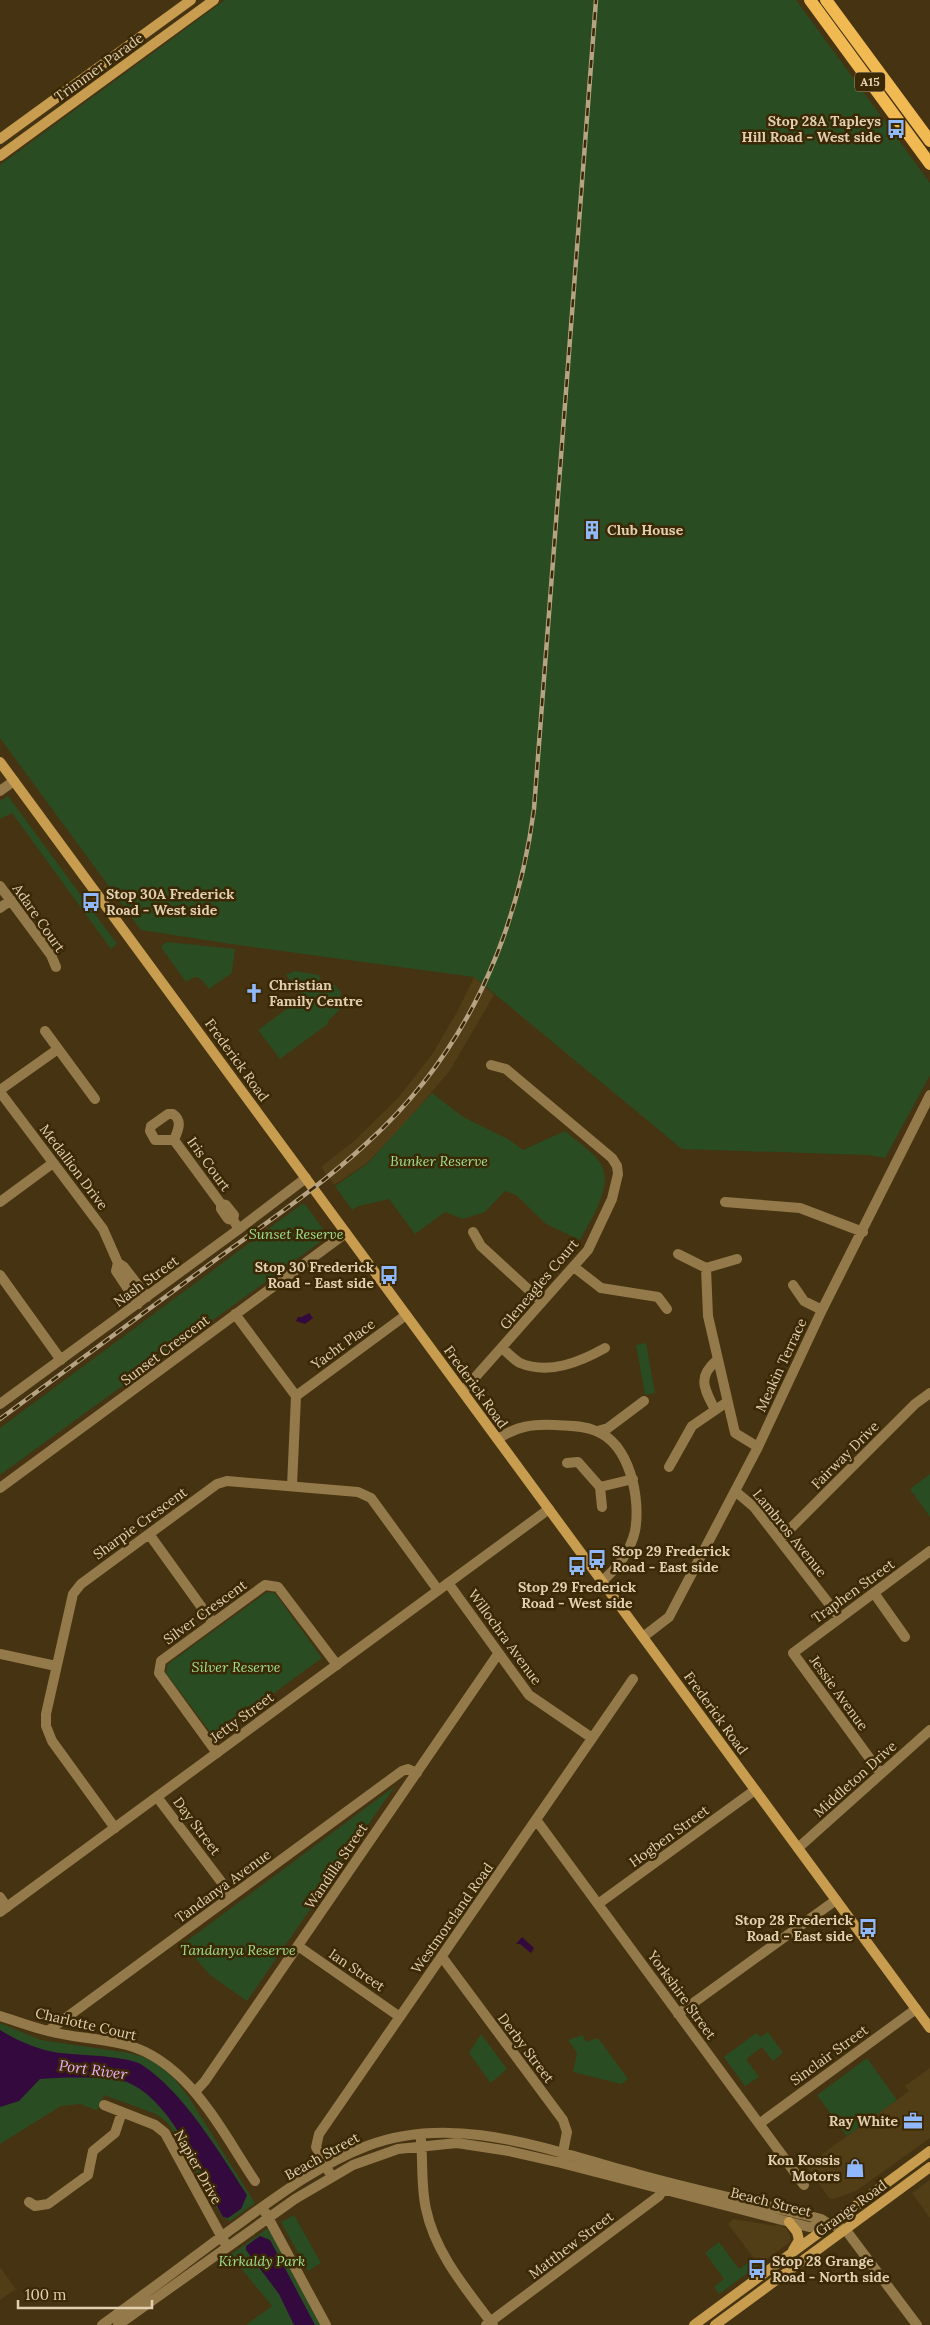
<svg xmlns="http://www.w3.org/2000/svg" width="930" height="2325" font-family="Lora,serif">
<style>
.built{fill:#523e16}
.green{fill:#2a4c22}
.water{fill:#34093d}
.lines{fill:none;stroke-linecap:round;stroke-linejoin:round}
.minor{stroke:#94794a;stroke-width:10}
.tertiary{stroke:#94794a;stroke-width:10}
.secondary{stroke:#c89d50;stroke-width:10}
.primary{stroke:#f1b951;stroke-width:12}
.rail-casing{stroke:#b6a383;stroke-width:4.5}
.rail{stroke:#3b2905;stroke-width:2.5;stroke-dasharray:8;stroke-linecap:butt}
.labels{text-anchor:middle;stroke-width:5;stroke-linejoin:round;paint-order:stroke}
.shield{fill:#3b2905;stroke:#b09d7d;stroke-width:1}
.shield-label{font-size:12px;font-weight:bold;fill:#e2cfb0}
.street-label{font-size:14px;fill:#e2cfb0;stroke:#3b2905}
.poi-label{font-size:14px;font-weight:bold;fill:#e2cfb0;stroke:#3b2905;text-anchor:end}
.park-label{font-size:14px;font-style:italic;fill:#9fe290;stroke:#3b2905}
.water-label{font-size:15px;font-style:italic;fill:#f0aefe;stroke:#3b2905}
</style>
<rect width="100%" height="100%" fill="#453311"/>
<path class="built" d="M474,977L494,995L450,1070L410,1118L367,1163L334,1185L321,1167L353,1142L399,1097L433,1053L457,1012Z
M930,2068V2138L856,2191L834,2199L829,2198L806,2166L909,2091L905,2086Z
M930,2180V2218L912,2193Z
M733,2219L776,2226L777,2224L786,2228L790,2235V2242L759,2265L728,2224Z
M0,2267L16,2289L0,2300Z"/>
<path class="green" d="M225,0H796L930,183V1075L885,1158L868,1155L682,1149L474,977L238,945L141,930L0,738V165Z
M8,796L117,944L111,949L12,813L0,819V801Z
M167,942L235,949L232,973L209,989C202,979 197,972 186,982L163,950L161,946Z
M295,971L319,975L322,984L335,985L341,992V999L345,1004L329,1020L328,1024L280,1059L258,1030L303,997L286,975Z
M432,1093L463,1117L508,1139L523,1150L565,1131C575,1140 588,1148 597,1159C618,1181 591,1218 580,1240L546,1224L516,1195L505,1191L485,1212L463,1219L445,1212L415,1234L389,1199L359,1206L352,1210L335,1186L367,1164Z
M302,1204H305L326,1233L323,1240L0,1475V1428Z
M646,1343L655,1393L645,1395L636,1345Z
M930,1474V1517L910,1489Z
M267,1592L275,1593L322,1658L214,1737L166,1673L168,1664Z
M395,1786L247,2001L210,1975L183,1944Z
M0,2023L41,2040L129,2053L151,2059L173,2077L188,2096L255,2203L230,2221L222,2217L168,2123L156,2114L104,2095L99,2108L96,2110L80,2104L61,2106L0,2144Z
M768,2032L783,2053L773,2061L762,2047L746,2059L759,2077L745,2086L724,2057L756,2033L760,2037Z
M481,2034L507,2069L492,2082H490L469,2053Z
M583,2035L586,2042L598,2038L628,2079L621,2084L573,2072L577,2053L568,2040Z
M867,2058L897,2100L847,2136L817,2095Z
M294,2215L321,2263L308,2271L281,2222Z
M268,2228L319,2322L320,2325H246L272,2306L230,2255Z
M719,2242L739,2269L752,2260L757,2266L719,2294L714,2287L724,2279L705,2253Z"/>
<path class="water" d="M309,1313L313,1318L305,1324L296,1321L298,1317H302Z
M522,1937L534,1948L531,1953L520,1944H516Z
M0,2030C18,2041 38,2050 60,2053C79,2055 98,2055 117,2058C124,2059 136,2061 142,2065C183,2091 221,2155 247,2195L241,2209L228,2218L223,2217C201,2175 173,2101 127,2082C111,2076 59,2077 40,2079L19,2101L0,2107Z
M260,2236L270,2240L315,2325H294L279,2294L246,2250V2246Z"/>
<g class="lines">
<path class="minor" d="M0,791L14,781
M0,886L51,955L56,967
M0,908L11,900
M45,1031L95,1099
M0,1090L58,1049
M0,1092L103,1229L118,1263L116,1271L138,1304
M168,1114H173C183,1121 178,1130 174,1140H155L150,1131L151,1126Z
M174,1140L221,1204L226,1205L234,1215L233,1220L239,1229
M0,1202L53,1163
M725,1202L800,1208L863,1232
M221,1204V1209L228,1219L233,1220
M473,1232L481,1246L542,1302
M678,1254L706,1268L737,1259
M118,1263L124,1267L147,1297
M574,1267L601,1288L658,1297L667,1309
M706,1268L708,1316L735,1433L758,1447
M0,1275L61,1360
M793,1285L804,1301L822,1310
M235,1314L296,1396L292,1486
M502,1348C508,1353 514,1360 520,1363C549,1375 580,1362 605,1348
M463,1391L588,1250L612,1199L618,1174L617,1166L612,1158L506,1069L491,1065
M296,1396L406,1315
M0,1404L239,1229L306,1178
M715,1410C705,1389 696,1378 717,1360
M598,1431L608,1428L644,1401
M498,1439C516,1426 533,1424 555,1425C569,1426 583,1425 596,1431C630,1444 641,1499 635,1531C631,1550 617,1569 602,1581
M567,1463L578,1462L600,1487L633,1479
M669,1467L692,1426L727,1402
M600,1487L602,1507
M0,1488L346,1233
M735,1491L754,1507L840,1618
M149,1534L213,1623
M780,1539L915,1404L930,1393
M448,1583L529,1695L592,1738
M874,1593L905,1637
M643,1637L669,1617L758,1447L822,1310L930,1095
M0,1654L56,1666
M217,1753L159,1673L161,1661L265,1585L278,1587L337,1665
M881,1774L793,1653L930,1551
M157,1797L232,1896
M537,1821L804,2185
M115,1828L52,1741L46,1726V1714L73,1594L81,1584L217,1484L227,1481L358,1492L371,1498L438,1590
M798,1848L930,1730
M0,1897L7,1907
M598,1904L755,1790
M298,1946L400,2017
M442,1957L563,2120L567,2132L562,2157
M678,2014L836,1900
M0,2016C16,2021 32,2027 48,2031C73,2038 101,2038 127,2045C189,2062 222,2132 255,2181
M48,2031L402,1771L408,1769L417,1773
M195,2092L205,2081L498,1654
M104,2105L155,2125L165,2133L225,2243
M759,2124L916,2009
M421,2140C423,2163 421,2187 426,2209C435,2253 467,2290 493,2325
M329,2172L316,2147L319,2134L633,1679
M29,2202L35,2206L48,2204L88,2175L93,2151L115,2133L122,2112
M265,2212L326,2325
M102,2325C145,2294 187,2262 229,2231C272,2200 317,2165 367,2146C455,2112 551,2151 637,2174C698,2191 760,2204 821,2219L830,2225L845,2229L917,2325
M118,2325L295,2199L353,2165L398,2149L457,2143L509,2151L561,2163L809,2227L830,2225
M486,2325L659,2196L666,2185"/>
<path class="tertiary" d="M0,1912L549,1509"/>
<path class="secondary" d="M0,139L191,0
M0,156L214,0
M0,762L930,2028
M789,2222L797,2232L799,2240L793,2250
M694,2325L930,2151
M715,2325L930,2167"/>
<path class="primary" d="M810,0L930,164
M826,0L930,141"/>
<g class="rail-casing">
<path id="rail" d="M0,1419C73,1365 145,1312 218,1258C269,1221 322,1185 368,1142C465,1054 517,937 534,809L596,0"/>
</g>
<use href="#rail" class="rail"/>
</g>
<defs>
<g id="bus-bare" transform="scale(1.5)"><path d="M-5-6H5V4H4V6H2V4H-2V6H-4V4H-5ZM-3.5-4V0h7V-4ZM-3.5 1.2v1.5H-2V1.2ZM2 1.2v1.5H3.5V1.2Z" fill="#8fb8fd" stroke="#3b2905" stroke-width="2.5" paint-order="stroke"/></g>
<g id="building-bare" transform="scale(1.5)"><path d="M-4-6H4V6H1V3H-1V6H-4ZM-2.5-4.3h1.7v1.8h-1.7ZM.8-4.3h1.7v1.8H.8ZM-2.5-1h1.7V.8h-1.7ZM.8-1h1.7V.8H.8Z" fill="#8fb8fd" stroke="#3b2905" stroke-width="2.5" paint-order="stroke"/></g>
<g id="church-bare" transform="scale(1.5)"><path d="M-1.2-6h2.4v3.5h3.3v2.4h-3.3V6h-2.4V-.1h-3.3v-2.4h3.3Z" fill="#8fb8fd" stroke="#3b2905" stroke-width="2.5" paint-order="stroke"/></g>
<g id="office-bare" transform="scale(1.5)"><path d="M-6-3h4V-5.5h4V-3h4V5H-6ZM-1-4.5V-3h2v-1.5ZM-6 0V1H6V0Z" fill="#8fb8fd" stroke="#3b2905" stroke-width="2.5" paint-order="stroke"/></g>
<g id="shop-bare" transform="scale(1.5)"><path d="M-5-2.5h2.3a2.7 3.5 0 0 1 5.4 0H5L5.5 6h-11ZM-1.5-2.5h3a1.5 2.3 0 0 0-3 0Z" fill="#8fb8fd" stroke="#3b2905" stroke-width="2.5" paint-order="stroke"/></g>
</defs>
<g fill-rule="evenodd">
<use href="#bus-bare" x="896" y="129"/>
<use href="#building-bare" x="592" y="530"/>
<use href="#bus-bare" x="91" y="902"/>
<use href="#church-bare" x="254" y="993"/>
<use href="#bus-bare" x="389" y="1275"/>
<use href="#bus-bare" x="597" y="1559"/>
<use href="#bus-bare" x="577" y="1566"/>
<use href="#bus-bare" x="868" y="1928"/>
<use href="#office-bare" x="913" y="2121"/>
<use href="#shop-bare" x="855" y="2168"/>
<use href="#bus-bare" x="757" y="2269"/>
</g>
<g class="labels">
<rect class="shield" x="855" y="72.5" width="30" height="19" rx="4"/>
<g class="shield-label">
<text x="870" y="86">A15</text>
</g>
<g class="street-label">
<text transform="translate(99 67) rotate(-36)" y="5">Trimmer Parade</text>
<text transform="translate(39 918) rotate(55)" y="5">Adare Court</text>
<text transform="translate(237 1060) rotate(54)" y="5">Frederick Road</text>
<text transform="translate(209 1164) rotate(54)" y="5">Iris Court</text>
<text transform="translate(74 1167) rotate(53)" y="5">Medallion Drive</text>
<text transform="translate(146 1281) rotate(-36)" y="5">Nash Street</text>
<text transform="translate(539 1284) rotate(-50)" y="5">Gleneagles Court</text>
<text transform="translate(343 1344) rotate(-36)" y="5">Yacht Place</text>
<text transform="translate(165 1350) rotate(-37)" y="5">Sunset Crescent</text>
<text transform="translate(781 1365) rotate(-65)" y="5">Meakin Terrace</text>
<text transform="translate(476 1387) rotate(54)" y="5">Frederick Road</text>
<text transform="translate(845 1455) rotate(-45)" y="5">Fairway Drive</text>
<text transform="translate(140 1523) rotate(-36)" y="5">Sharpie Crescent</text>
<text transform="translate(790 1533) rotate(51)" y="5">Lambros Avenue</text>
<text transform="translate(853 1591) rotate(-36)" y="5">Traphen Street</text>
<text transform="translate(205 1612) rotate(-36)" y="5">Silver Crescent</text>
<text transform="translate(505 1637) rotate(54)" y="5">Willochra Avenue</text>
<text transform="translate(839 1693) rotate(54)" y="5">Jessie Avenue</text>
<text transform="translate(716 1713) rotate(54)" y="5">Frederick Road</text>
<text transform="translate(242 1717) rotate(-36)" y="5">Jetty Street</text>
<text transform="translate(855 1779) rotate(-42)" y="5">Middleton Drive</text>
<text transform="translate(197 1826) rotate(53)" y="5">Day Street</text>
<text transform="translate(669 1836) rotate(-36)" y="5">Hogben Street</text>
<text transform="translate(336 1866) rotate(-56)" y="5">Wandilla Street</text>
<text transform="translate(223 1886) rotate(-36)" y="5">Tandanya Avenue</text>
<text transform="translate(452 1918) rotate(-55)" y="5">Westmoreland Road</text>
<text transform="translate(357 1970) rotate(34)" y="5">Ian Street</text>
<text transform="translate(682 1995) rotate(54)" y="5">Yorkshire Street</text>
<text transform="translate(86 2024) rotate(13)" y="5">Charlotte Court</text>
<text transform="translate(526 2048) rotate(53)" y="5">Derby Street</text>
<text transform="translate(829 2055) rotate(-36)" y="5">Sinclair Street</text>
<text transform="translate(322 2156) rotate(-29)" y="5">Beach Street</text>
<text transform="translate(198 2167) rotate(61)" y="5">Napier Drive</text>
<text transform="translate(771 2202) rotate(14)" y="5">Beach Street</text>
<text transform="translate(851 2208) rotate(-36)" y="5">Grange Road</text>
<text transform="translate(571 2245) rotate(-37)" y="5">Matthew Street</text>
</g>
<g class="poi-label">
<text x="881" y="126">Stop 28A Tapleys<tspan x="881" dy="16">Hill Road - West side</tspan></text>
<text x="607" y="535" text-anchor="start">Club House</text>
<text x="106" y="899" text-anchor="start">Stop 30A Frederick<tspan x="106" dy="16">Road - West side</tspan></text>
<text x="269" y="990" text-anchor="start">Christian<tspan x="269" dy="16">Family Centre</tspan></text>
<text x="374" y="1272">Stop 30 Frederick<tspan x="374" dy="16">Road - East side</tspan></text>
<text x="612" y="1556" text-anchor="start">Stop 29 Frederick<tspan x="612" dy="16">Road - East side</tspan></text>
<text x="577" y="1592" text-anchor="middle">Stop 29 Frederick<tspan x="577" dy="16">Road - West side</tspan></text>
<text x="853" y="1925">Stop 28 Frederick<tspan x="853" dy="16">Road - East side</tspan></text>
<text x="898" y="2126">Ray White</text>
<text x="840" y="2165">Kon Kossis<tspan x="840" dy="16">Motors</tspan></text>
<text x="772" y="2266" text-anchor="start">Stop 28 Grange<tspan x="772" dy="16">Road - North side</tspan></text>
</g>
<g class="park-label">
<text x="439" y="1166">Bunker Reserve</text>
<text x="296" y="1239">Sunset Reserve</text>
<text x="236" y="1672">Silver Reserve</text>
<text x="238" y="1955">Tandanya Reserve</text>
<text x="262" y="2266">Kirkaldy Park</text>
</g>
<g class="water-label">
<text transform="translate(93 2070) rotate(8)" y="5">Port River</text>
</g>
</g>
<path d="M18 2300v8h134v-8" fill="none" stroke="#e2cfb0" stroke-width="2.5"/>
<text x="25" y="2300" font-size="15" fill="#e2cfb0" stroke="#3b2905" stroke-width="4" paint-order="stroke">100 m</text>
</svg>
